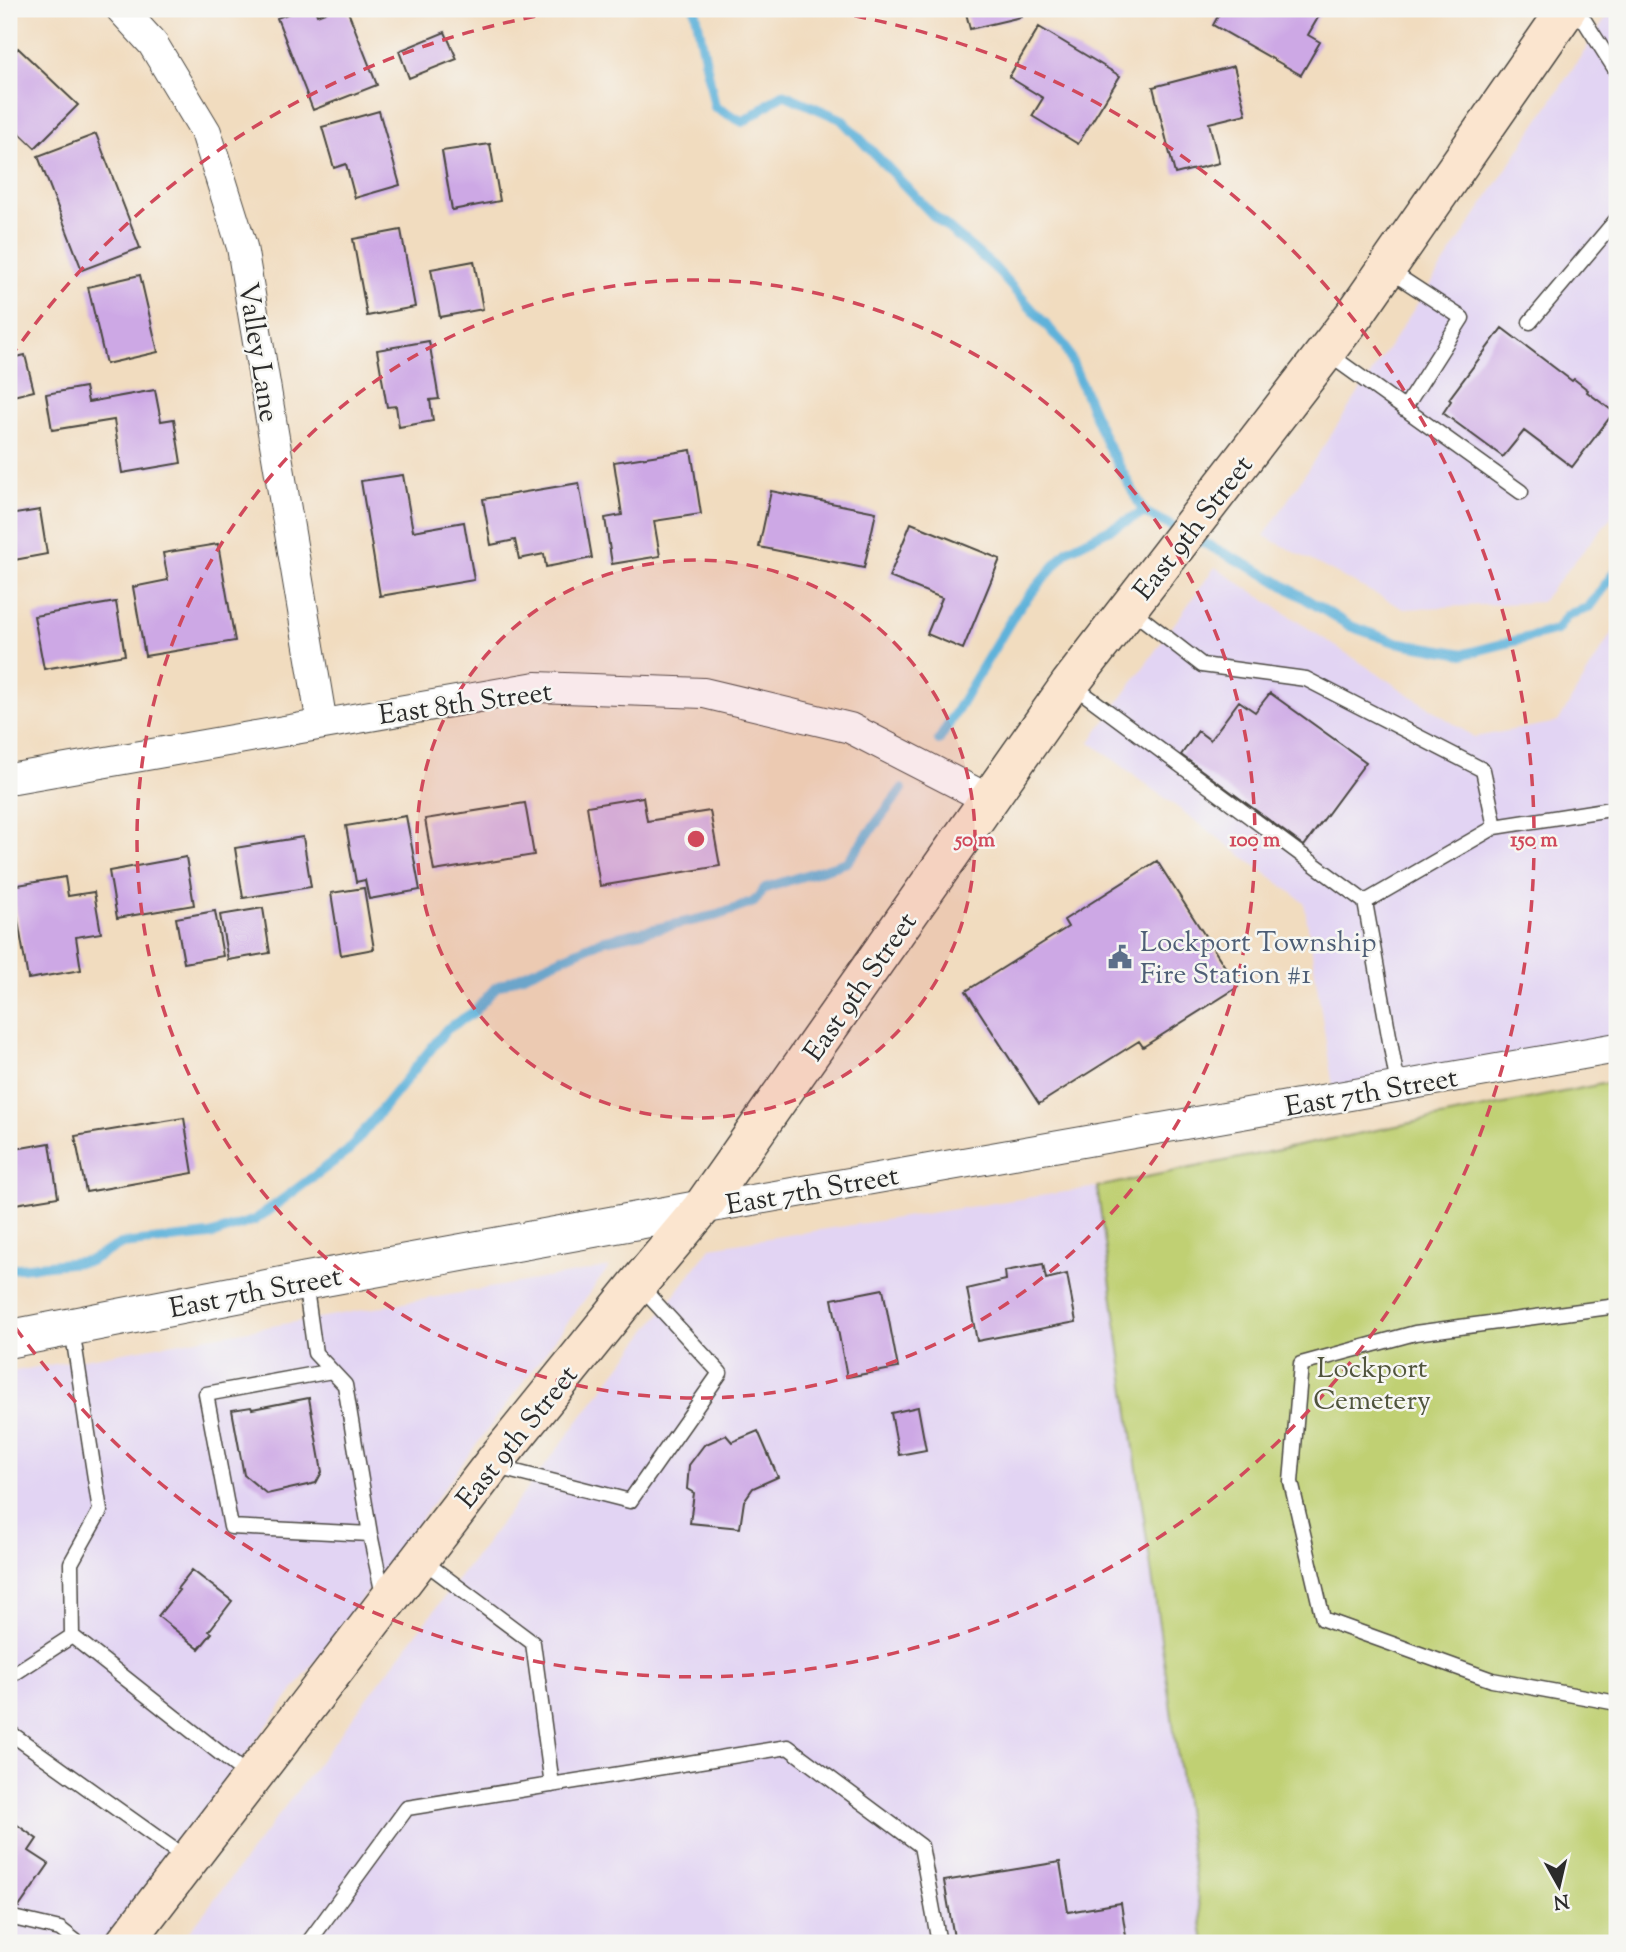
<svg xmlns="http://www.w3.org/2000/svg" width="1626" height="1952" font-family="'Sorts Mill Goudy',serif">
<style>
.built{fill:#e2d4f3}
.green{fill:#c0d073;stroke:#767e4f;stroke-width:2}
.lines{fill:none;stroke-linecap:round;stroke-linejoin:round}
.stream{stroke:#5eb2da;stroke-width:10}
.building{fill:#cda8e5}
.service-casing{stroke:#494641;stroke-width:17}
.minor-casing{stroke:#494641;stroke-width:32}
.tertiary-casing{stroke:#494641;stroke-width:39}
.secondary-casing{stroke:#494641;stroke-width:41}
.service{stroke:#fff;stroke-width:14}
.minor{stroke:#fff;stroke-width:30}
.tertiary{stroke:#fff;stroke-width:37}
.secondary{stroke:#fbe5cf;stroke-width:38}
.ring{fill:none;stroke:#d1495b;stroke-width:3.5;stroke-dasharray:12 9}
.labels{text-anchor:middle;stroke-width:5;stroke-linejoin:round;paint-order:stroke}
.street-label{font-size:28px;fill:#2b2b2b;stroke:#f6f6f2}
.service-label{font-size:28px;fill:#4e5e75;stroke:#f6f6f2;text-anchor:start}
.park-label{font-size:28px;fill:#50543d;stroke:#f6f6f2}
.centre{fill:#d1495b;stroke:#f6f6f2;stroke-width:3.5}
.ring-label{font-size:21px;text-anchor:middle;font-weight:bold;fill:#d1495b;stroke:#f6f6f2;stroke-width:5;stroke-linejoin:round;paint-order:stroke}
</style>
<rect width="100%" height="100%" fill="#f6f6f2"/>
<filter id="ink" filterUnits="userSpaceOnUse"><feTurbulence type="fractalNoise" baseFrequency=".0143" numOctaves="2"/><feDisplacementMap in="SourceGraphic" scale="14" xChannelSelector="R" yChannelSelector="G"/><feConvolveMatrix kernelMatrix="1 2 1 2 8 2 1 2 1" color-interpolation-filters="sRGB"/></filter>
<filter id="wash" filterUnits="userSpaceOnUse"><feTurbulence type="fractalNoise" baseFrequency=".00686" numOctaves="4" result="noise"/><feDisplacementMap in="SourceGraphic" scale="28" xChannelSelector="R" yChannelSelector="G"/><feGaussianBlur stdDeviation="1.57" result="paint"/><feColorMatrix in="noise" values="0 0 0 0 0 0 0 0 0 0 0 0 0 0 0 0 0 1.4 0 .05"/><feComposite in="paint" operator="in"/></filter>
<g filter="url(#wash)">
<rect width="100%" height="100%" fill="#f1dcbf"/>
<path class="built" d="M1612,9H1617V510L1541,602L1404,609L1264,536Z
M1215,567L1474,737L1558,722L1617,624V1037L1333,1087L1304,902L1090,742Z
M1097,1187L1204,1943H181L711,1247Z
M609,1267L105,1943H9V1372Z"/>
<path class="green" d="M1617,1081V1943H1204L1097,1187Z"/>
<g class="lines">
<path class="stream" d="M695,9L715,107L743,122L783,94L841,119L933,215L994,267L1065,346L1106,442L1144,512L1270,577L1350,626L1395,642L1464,654L1557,630L1567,615L1588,608L1617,569
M939,740L1017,610L1068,550L1144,512
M9,1269L89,1261L121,1244L210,1235L255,1220L348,1151L447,1029L474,1012L496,987L601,941L718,915L754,902L765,888L847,862L902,789"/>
</g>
<g id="blocks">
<path class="building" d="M300,9H315L317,15L333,9H347L377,85L313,110L277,18Z
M965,9H1019L1021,17L970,29Z
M1222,9H1256L1266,14L1269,9H1323L1308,35L1320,42L1301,75L1213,25Z
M1039,27L1120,76L1078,144L1032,116L1043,98L1009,77Z
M445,32L457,59L409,78L399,51Z
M18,48L78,105L35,148L9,123V58Z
M1234,66L1246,114L1209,123L1219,163L1175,174L1153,87Z
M379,111L400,185L355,198L346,164L334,168L322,127Z
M96,134L140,248L82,270L38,156Z
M490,144L500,201L452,210L442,151Z
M401,230L415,307L367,316L353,239Z
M474,261L483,309L440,317L431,269Z
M140,275L158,352L106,364L88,287Z
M1502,328L1572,381L1574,379L1588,390L1587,392L1614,412L1572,467L1524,431L1503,457L1443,413L1451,401L1449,399Z
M429,341L439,399L430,400L433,421L399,427L396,406L387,407L377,350Z
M25,355L34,391L9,397V359Z
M85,387L88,402L155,390L161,421L174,419L181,463L122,473L114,420L52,430L46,394Z
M691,450L701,514L654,521L660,556L612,564L605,518L622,515L614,462Z
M403,475L413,531L464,522L474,580L380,596L361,481Z
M579,483L592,558L546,567L544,554L519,559L515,540L491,545L483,499Z
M771,491L876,512L864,568L759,547Z
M40,510L47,554L9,561V515Z
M911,523L1000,559L963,649L927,634L942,598L889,577Z
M218,544L235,641L145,656L133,587L168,580L163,553Z
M116,602L125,655L44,669L34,616Z
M1270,693L1366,762L1304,846L1181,755L1198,731L1210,740L1239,701L1255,712Z
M643,797L647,821L710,811L720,866L600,886L587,806Z
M525,803L534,855L434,871L425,819Z
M406,816L420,890L369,899L365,880L356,882L346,826Z
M303,837L311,887L243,898L235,848Z
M186,857L194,905L117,918L109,871Z
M1157,861L1238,987L1143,1047L1139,1041L1039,1104L966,991L1068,927L1064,920Z
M65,877L68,896L94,892L101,933L76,937L81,970L28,979L12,886Z
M364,888L374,949L341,955L331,893Z
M263,908L270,953L228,960L220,915Z
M215,911L223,956L184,963L176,918Z
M184,1118L193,1173L86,1192L75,1136Z
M50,1143L58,1197L9,1205V1150Z
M1043,1264L1046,1279L1067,1274L1076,1322L977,1341L967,1289L1006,1280L1005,1271Z
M883,1289L898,1368L847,1377L832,1299Z
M309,1398L322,1472L316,1483L267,1494L244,1475L232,1410L251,1407L252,1409Z
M918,1407L926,1450L899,1455L891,1413Z
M758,1431L778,1477L753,1488L744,1501L740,1528L690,1523L694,1493L687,1489L689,1465L704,1445L726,1435L732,1442Z
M192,1570L232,1601L209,1631L212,1633L199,1649L158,1616L179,1590L177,1589Z
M9,1819L37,1839L29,1851L49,1864L19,1907L9,1899Z
M1060,1862L1068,1912L1121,1903L1127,1943H955L944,1881Z"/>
</g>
</g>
<g filter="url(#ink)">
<use href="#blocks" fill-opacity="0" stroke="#494641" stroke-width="2"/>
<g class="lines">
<g class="service-casing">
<path id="service" d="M1577,9L1617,72
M1387,269L1462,318L1404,409
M1530,322L1617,219
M1327,353L1521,492
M1130,609L1202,665L1306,679L1483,770L1495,827
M1071,684L1365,902
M1398,1086L1365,902L1495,827L1617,808
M305,1282L315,1353L345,1385L370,1534L383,1595
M1617,1306L1415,1333L1301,1364L1291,1482L1323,1619L1492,1680L1617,1703
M72,1329L100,1511L71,1563L72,1636L250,1777
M332,1371L206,1394L231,1527L370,1534
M496,1467L630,1501L720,1373L639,1285
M422,1560L533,1643L552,1785
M9,1677L72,1636
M9,1732L187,1859
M9,1917L60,1929L78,1943
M308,1943L407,1808L788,1747L921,1846L939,1943"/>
</g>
<g class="minor-casing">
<path id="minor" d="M121,9L153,44L206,132L242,247L322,724
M9,779L536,687L704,693L850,728L990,800
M701,1209L1617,1048"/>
</g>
<g class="tertiary-casing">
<path id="tertiary" d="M9,1339L305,1281L701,1209"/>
</g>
<g class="secondary-casing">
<path id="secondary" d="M125,1943L491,1466L638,1284L701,1209L1070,684L1358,310L1567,9"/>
</g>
<use href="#service" class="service"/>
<use href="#minor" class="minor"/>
<use href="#tertiary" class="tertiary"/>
<use href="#secondary" class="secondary"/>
</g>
</g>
<circle cx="696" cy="839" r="279" fill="#d1495b" fill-opacity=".12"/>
<g class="ring">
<circle cx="696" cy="839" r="279"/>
<circle cx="696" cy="839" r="559"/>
<path d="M10 358A838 838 0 0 1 579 9M813 9A838 838 0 1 1 10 1320"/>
</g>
<defs>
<g id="civic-bare" transform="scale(1.89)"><path d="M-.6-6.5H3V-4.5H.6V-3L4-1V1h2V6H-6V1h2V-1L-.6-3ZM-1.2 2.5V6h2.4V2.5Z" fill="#5c6f8a" stroke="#f6f6f2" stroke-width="2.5" paint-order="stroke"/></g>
</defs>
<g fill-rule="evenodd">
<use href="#civic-bare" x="1120" y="957"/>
</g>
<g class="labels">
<g class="street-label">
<text transform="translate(260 352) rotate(81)" y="10">Valley Lane</text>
<text transform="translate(1192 527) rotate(-52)" y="10">East 9th Street</text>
<text transform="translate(465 702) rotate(-8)" y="10">East 8th Street</text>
<text transform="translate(859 986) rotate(-55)" y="10">East 9th Street</text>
<text transform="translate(1371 1091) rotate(-10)" y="10">East 7th Street</text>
<text transform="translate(812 1189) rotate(-10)" y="10">East 7th Street</text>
<text transform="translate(255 1291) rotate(-11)" y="10">East 7th Street</text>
<text transform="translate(516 1436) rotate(-51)" y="10">East 9th Street</text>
</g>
<g class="service-label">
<text x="1140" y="951">Lockport Township<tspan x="1140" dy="32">Fire Station #1</tspan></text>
</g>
<g class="park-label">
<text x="1372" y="1377">Lockport<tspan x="1372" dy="32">Cemetery</tspan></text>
</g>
</g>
<circle cx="696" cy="839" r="10" class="centre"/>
<g class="ring-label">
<text x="975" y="846">50 m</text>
<text x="1255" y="846">100 m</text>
<text x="1534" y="846">150 m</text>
</g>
<rect width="1626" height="1952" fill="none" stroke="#f6f6f2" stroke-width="35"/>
<g transform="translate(1559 1886) rotate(172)" stroke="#f6f6f2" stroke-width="5" paint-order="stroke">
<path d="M0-5L12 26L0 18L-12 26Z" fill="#2b2b2b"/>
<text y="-10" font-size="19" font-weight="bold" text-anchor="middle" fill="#2b2b2b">N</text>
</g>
</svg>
